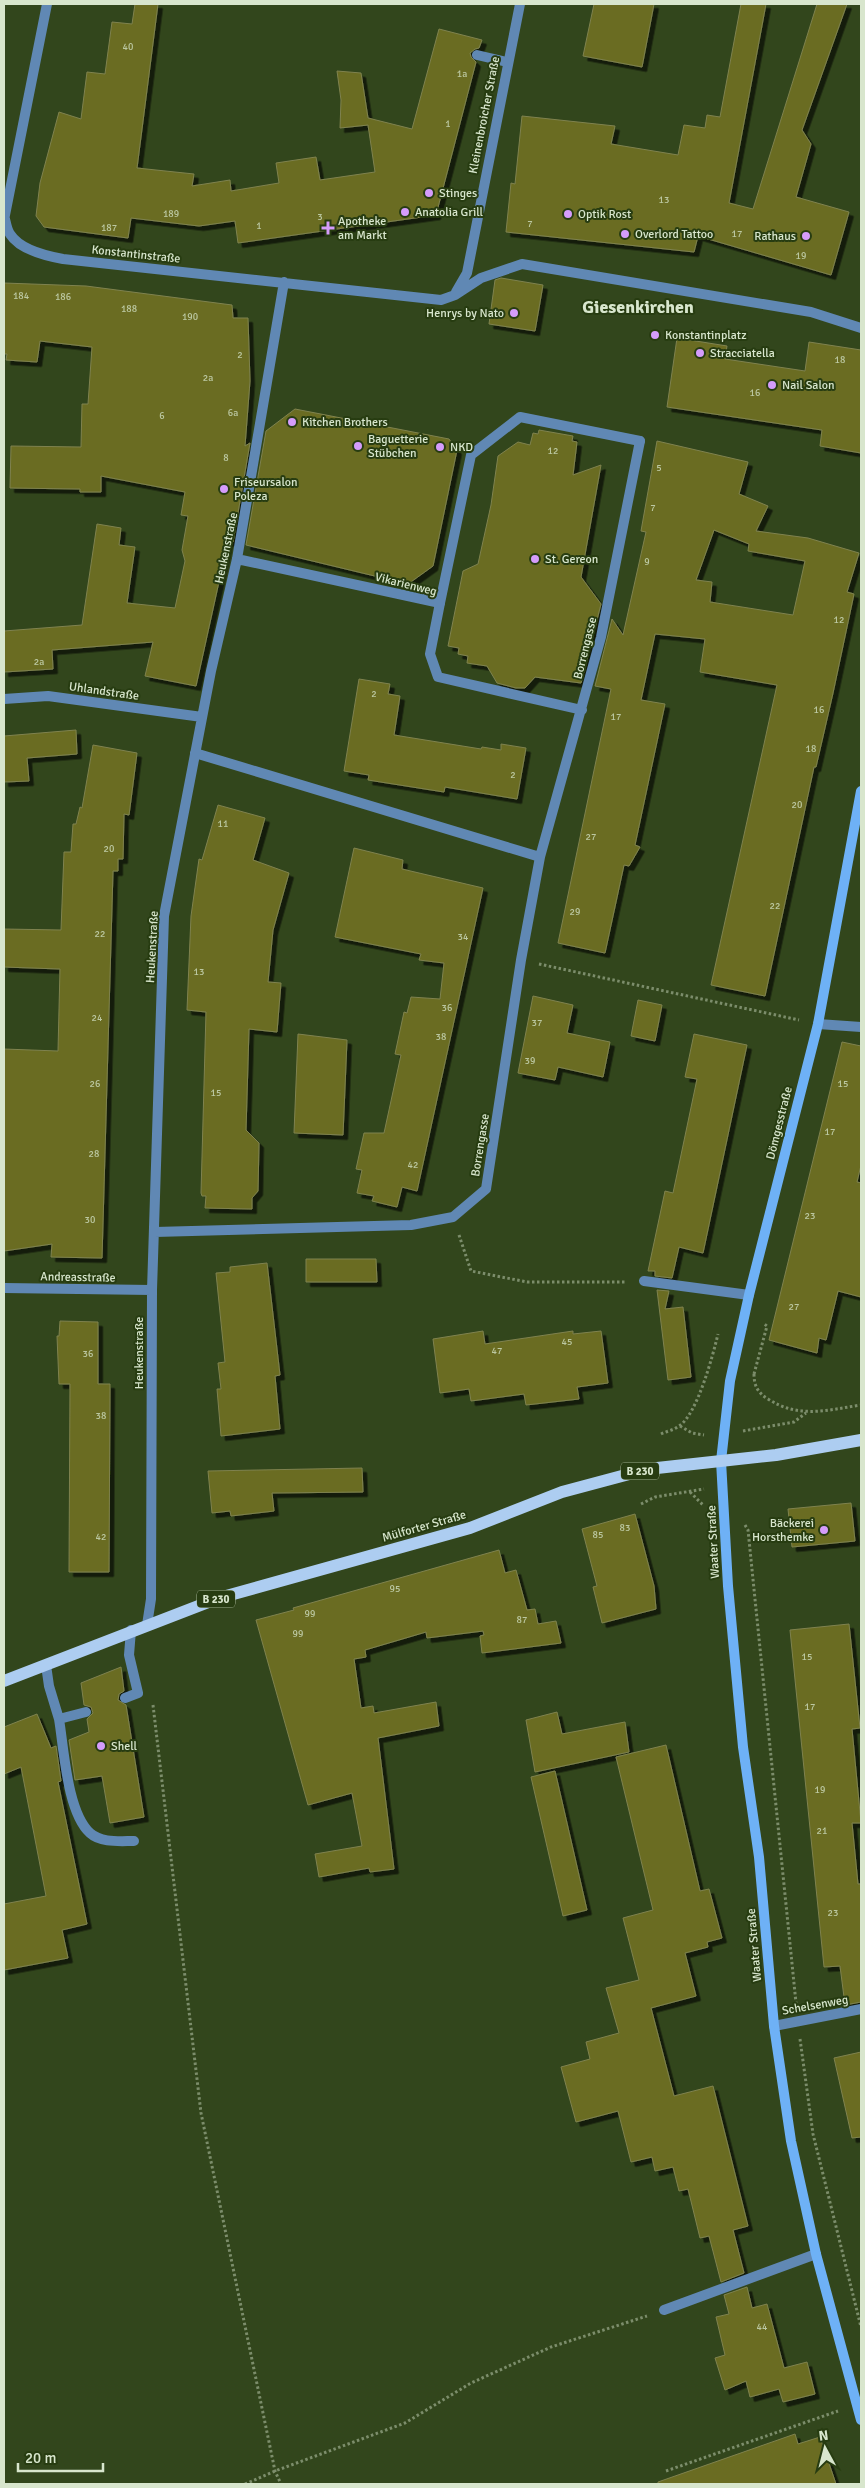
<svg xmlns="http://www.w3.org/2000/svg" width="865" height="2488" font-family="Signika,sans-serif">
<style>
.building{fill:#6a6c21;stroke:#7f824f;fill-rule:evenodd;filter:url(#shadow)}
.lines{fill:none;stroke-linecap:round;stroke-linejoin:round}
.path{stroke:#7c8d6b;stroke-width:3;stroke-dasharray:2.5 2.5;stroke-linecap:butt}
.lane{stroke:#6088b4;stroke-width:10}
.street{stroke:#6088b4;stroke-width:10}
.secondary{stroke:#6eb1f6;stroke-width:10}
.primary{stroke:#adcdf1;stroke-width:12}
.poi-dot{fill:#d59cfb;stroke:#273c11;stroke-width:2}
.labels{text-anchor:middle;stroke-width:4;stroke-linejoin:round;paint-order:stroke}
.number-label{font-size:10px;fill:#bcc8a2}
.shield{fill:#273c11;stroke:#a3b395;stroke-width:1}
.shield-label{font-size:11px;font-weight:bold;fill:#d8e6cd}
.street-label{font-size:12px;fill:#d8e6cd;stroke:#273c11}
.poi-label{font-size:12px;fill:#d8e6cd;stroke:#273c11;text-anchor:start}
.district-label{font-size:18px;font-weight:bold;fill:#d8e6cd;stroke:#273c11}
</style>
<defs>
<filter id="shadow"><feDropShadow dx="4.5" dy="4.5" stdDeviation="0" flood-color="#0009"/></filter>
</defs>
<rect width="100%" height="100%" fill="#32461c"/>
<path class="building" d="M135,4H158L137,168L194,174L192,186L230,180L231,191L279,183L276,163L316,157L320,180L375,172L368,125L340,128L341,100L337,71L361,73L368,118L412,129L439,29L482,40L479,48L475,49L470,53L471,57L476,62L436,215L238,243L235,221L199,226L131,218L128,238L44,227L36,216L40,183L59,112L81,119L87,72L105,74L112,22L132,24Z
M594,4H654L642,67L583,56Z
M741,4H766L729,203L753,209L817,4H847L802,130L811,144L796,197L849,212L831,275L698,236L694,252L506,232L511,183L515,184L522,116L615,126L611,144L678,155L684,125L705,128L707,115L720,117Z
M501,278L543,285L535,331L489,324L495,280Z
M4,283L86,286L232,305L233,318H248L250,381L245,446L250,443L233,542L228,541L196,686L145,676L153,642L52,650L53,669L4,672V631L82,625L97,524L121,528L119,545L135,547L127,603L175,608L185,561L182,550L188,516L181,515L185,492L101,476V492H80V489L10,488L11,446L81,447L82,404H88L92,347L40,341L37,362L6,360L7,354H4Z
M677,338L727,346L725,359L805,371L809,342L861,350V453L820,446L822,430L667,407Z
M295,409L449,439L457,450L433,566L408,584L246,545L266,431Z
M539,430L573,436L572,441L577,442L573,475L601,465L581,577L601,604L581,683L535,677L525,688H516L497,683L487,666L467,663L468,656L458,654L459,648L448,646L463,571L478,564L491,505L498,456L518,442L530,445L533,433L538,434Z
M657,441L748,462L739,494L768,506L756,531L808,538L859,553L847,592L854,594L833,693L816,767H814L765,996L711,985L777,685L700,672L705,639L655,634L641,700L665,704L635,845L640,847L629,866L624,865L605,953L558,943L611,689L595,686L612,619L623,635L646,532L641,531ZM714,530L749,544L748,551L805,561L793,615L710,602L712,582L696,580Z
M359,679L390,684L388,694L400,696L394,735L481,749L482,747L501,750V744L526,748L517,799L445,787L444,792L368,780L369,775L344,771Z
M76,730L77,754L27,758L29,781L4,782V736Z
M93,745L137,753L129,815L124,814L123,859H118V871H113L102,1258L51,1257L52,1244L4,1251V1049L58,1051L60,969L4,967V929L61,930L64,852H71L73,824H76L80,807L82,808Z
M218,805L265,818L253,860L289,873L273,930L268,982L281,983L277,1032L249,1029L246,1130L259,1143L258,1191L252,1198V1209L205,1208L206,1196H202L201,1193L206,1012L187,1010L191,916L199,859L202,860Z
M354,848L403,860L402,869L483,888L417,1191L402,1187L397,1207L372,1201L374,1196L357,1193L362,1170L356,1169L364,1133H384L401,1055L395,1054L404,1012L407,1013L411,997L440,999L444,963L419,960L421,954L335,937Z
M533,996L573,1005L567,1033L610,1042L603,1077L558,1067L555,1080L518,1073Z
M638,1000L662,1005L655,1041L631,1036Z
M298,1034L347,1040L343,1135L294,1133Z
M694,1034L747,1045L703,1253L679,1247L672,1278L655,1276V1271H648L665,1191L673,1193L697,1079L685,1077Z
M842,1042L861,1046V1165L857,1182L861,1183V1297L838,1291L826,1340L819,1338L817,1353L769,1340Z
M306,1259H376L377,1282H306Z
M267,1263L280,1375L275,1376L280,1429L221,1436L217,1389H221L218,1363L225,1362L216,1273L230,1272V1267Z
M657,1290L669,1291L665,1309L683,1307L691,1377L668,1380Z
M60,1321L98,1322V1384H110L109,1572H69L70,1384H59L57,1336H59Z
M483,1331L485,1344L573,1331V1334L601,1331L608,1383L577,1387L579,1399L526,1405L524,1394L471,1401L469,1389L440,1393L433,1339Z
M362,1468L363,1492L272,1493L274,1511L231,1516L230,1511L212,1513L208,1471Z
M851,1503L855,1541L792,1547L788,1509Z
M635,1514L654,1586L656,1609L602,1623L593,1587L597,1586L582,1529Z
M499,1550L505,1573L516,1570L527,1610L535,1609L538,1624L556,1621L561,1643L482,1653L480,1636L484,1635L483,1631L427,1638L426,1632L365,1650L366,1657L354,1659L361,1708L373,1706L374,1713L436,1702L439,1726L378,1738L394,1869L370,1872L369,1868L319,1877L315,1854L362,1846L352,1793L308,1805L256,1620L294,1610L293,1608Z
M849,1624L860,1728L852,1729L861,1823H852L858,1884H861V2002L845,2005L840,1966L824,1967L790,1630Z
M121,1667L124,1691L119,1694L118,1700L126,1705L144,1817L110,1823L102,1776L75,1780L69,1740L89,1732L87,1719L93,1713L91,1707L84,1705L81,1683Z
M557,1712L562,1734L625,1722L629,1752L535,1772L526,1720Z
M37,1714L51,1748L56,1746L61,1781L58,1782L87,1924L62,1930L68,1958L4,1970V1904L46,1896L21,1767L4,1774V1727Z
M666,1745L700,1891L709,1889L722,1938L707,1942L708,1947L685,1953L696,1996L651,2008L674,2096L713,2086L748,2226L733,2230L744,2273L721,2282L709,2236L700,2238L688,2189L679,2191L673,2167L655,2171L652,2157L631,2162L618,2111L576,2122L561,2067L590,2059L586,2042L619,2033L606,1988L639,1980L623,1918L653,1910L616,1757Z
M555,1771L587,1910L563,1916L531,1777Z
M861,2052V2137L852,2138L834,2058Z
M747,2287L752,2308L767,2304L784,2368L807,2362L815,2394L783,2402L779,2389L750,2397L746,2381L725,2390L715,2358L725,2355L716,2317L729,2314L724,2295Z
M795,2434L798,2444L820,2437L836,2484H658V2482Z"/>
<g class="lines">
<path class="path" d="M539,964L799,1020
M459,1235L471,1271L527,1282H626
M754,1374L767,1326L763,1323
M754,1374C754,1386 758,1393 768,1399C799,1419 827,1410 861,1405
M680,1426L692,1433L704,1435
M743,1431L794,1422L806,1413
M661,1434C667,1431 674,1430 679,1426C697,1415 713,1355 718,1334
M690,1492L703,1505
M641,1504L655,1497L704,1489
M745,1525L748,1530L796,2003
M153,1705L201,2113L275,2471L281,2484
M800,2039L813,2134L861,2327
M666,2471L838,2411
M245,2484L275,2471L405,2423L471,2383L551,2347L647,2316"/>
<path class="lane" d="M477,55L507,62
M440,603L471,455L520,417L640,441
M644,1281L749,1295
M46,1665L49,1686L59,1719L86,1712
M125,1698L138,1693L129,1655L131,1630
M59,1719C64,1749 67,1812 90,1833C101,1843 119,1841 134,1841
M664,2310L816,2254"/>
<path class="street" d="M5,219C6,223 7,230 10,234C20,250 46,256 63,259L441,300L455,295L481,278L522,264L811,312L861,328
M4,220L47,4
M456,292L467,273L520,4
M237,559L440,603L430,654L438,677L582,710
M4,699L48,696L202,717
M195,753L540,857
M818,1024L861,1027
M155,1232L411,1225L453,1217L486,1189L521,960L540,857L601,637L640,441
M4,1288L152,1290
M147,1625L151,1599L152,1290L164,916L211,671L237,559L284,282
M774,2026L861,2009"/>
<path class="secondary" d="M861,791L818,1024L749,1295L730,1381L721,1461L728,1586L743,1747L759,1857L774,2026L791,2141L816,2254L861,2420"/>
<path class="primary" d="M4,1681L219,1598L470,1528L562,1492L648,1469L776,1455L861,1440"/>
</g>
<g class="poi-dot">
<circle cx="429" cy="193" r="5"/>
<circle cx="405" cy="212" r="5"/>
<circle cx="568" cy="214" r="5"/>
<path d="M325.5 220.5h5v5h5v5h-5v5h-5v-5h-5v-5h5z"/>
<circle cx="625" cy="234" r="5"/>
<circle cx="806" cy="236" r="5"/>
<circle cx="514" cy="313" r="5"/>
<circle cx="655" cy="335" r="5"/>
<circle cx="700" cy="353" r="5"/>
<circle cx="772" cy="385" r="5"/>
<circle cx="292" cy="422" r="5"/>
<circle cx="358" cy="446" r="5"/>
<circle cx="440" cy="447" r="5"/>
<circle cx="224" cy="489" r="5"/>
<circle cx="535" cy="559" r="5"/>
<circle cx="824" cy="1530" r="5"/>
<circle cx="101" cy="1746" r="5"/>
</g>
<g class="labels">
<g class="number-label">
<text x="128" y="50">40</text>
<text x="462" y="77">1a</text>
<text x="448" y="127">1</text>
<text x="664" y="203">13</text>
<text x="171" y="217">189</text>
<text x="320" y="220">3</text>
<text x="530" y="227">7</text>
<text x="259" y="229">1</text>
<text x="109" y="231">187</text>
<text x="737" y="237">17</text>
<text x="801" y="259">19</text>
<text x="21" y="299">184</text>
<text x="63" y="300">186</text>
<text x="129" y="312">188</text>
<text x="190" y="320">190</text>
<text x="240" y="358">2</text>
<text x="840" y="363">18</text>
<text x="208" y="381">2a</text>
<text x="755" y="396">16</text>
<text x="233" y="416">6a</text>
<text x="162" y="419">6</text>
<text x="553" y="454">12</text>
<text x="226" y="461">8</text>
<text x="659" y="471">5</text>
<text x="653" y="511">7</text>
<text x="647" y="565">9</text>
<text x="839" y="623">12</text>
<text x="39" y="665">2a</text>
<text x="374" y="697">2</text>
<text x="819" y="713">16</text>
<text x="616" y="720">17</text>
<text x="811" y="752">18</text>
<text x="513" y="778">2</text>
<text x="797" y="808">20</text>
<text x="223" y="827">11</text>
<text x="591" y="840">27</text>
<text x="109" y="852">20</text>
<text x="775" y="909">22</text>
<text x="575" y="915">29</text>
<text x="100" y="937">22</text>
<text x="463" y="940">34</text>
<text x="199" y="975">13</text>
<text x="447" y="1011">36</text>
<text x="97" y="1021">24</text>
<text x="537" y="1026">37</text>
<text x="441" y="1040">38</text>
<text x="530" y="1064">39</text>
<text x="95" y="1087">26</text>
<text x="843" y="1087">15</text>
<text x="216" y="1096">15</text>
<text x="830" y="1135">17</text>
<text x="94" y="1157">28</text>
<text x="413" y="1168">42</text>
<text x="810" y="1219">23</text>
<text x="90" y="1223">30</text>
<text x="794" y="1310">27</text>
<text x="567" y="1345">45</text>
<text x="497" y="1354">47</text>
<text x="88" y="1357">36</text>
<text x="101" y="1419">38</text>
<text x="625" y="1531">83</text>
<text x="598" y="1538">85</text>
<text x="101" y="1540">42</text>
<text x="395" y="1592">95</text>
<text x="310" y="1617">99</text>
<text x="522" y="1623">87</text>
<text x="298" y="1637">99</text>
<text x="807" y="1660">15</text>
<text x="810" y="1710">17</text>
<text x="820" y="1793">19</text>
<text x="822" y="1834">21</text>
<text x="833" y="1916">23</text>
<text x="762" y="2330">44</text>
</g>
<g class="shield">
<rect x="621" y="1462.5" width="38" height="17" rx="4"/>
<rect x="197" y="1590.5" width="38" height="17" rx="4"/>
</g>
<g class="shield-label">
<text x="640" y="1475">B 230</text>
<text x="216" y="1603">B 230</text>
</g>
<g class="street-label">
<text transform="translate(484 115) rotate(-79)" y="4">Kleinenbroicher Straße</text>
<text transform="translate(136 254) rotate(6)" y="4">Konstantinstraße</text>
<text transform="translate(226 548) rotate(-78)" y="4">Heukenstraße</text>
<text transform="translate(406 584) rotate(14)" y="4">Vikarienweg</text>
<text transform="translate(585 648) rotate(-76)" y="4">Borrengasse</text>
<text transform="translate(104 691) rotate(8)" y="4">Uhlandstraße</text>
<text transform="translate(152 947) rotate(-87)" y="4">Heukenstraße</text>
<text transform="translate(779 1123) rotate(-76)" y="4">Dömgesstraße</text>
<text transform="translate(480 1145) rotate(-81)" y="4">Borrengasse</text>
<text transform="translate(78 1277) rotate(1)" y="4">Andreasstraße</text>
<text transform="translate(139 1353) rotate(-90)" y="4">Heukenstraße</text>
<text transform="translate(424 1526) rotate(-16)" y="4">Mülforter Straße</text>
<text transform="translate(713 1542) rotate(-93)" y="4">Waater Straße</text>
<text transform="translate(754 1945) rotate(-95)" y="4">Waater Straße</text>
<text transform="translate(815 2005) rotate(-10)" y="4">Schelsenweg</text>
</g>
<g class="poi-label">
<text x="439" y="197">Stinges</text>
<text x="415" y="216">Anatolia Grill</text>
<text x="578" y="218">Optik Rost</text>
<text x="338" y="225">Apotheke<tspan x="338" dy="14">am Markt</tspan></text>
<text x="635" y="238">Overlord Tattoo</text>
<text x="796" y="240" text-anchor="end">Rathaus</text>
<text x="504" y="317" text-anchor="end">Henrys by Nato</text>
<text x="665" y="339">Konstantinplatz</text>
<text x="710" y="357">Stracciatella</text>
<text x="782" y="389">Nail Salon</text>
<text x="302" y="426">Kitchen Brothers</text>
<text x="368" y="443">Baguetterie<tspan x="368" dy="14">Stübchen</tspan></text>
<text x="450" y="451">NKD</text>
<text x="234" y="486">Friseursalon<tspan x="234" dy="14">Poleza</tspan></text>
<text x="545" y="563">St. Gereon</text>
<text x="814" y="1527" text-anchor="end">Bäckerei<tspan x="814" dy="14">Horsthemke</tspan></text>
<text x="111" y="1750">Shell</text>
</g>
<g class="district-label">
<text x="638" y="313">Giesenkirchen</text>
</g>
</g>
<rect width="865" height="2488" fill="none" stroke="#d8e6cd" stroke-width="10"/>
<g transform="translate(825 2448) rotate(353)" stroke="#273c11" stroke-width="4" paint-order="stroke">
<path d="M0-4L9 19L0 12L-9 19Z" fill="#d8e6cd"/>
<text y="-8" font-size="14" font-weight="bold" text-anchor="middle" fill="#d8e6cd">N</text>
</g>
<path d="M18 2463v8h85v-8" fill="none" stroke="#d8e6cd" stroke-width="2.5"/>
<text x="25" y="2463" font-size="15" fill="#d8e6cd" stroke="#273c11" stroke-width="4" paint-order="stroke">20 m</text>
</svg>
